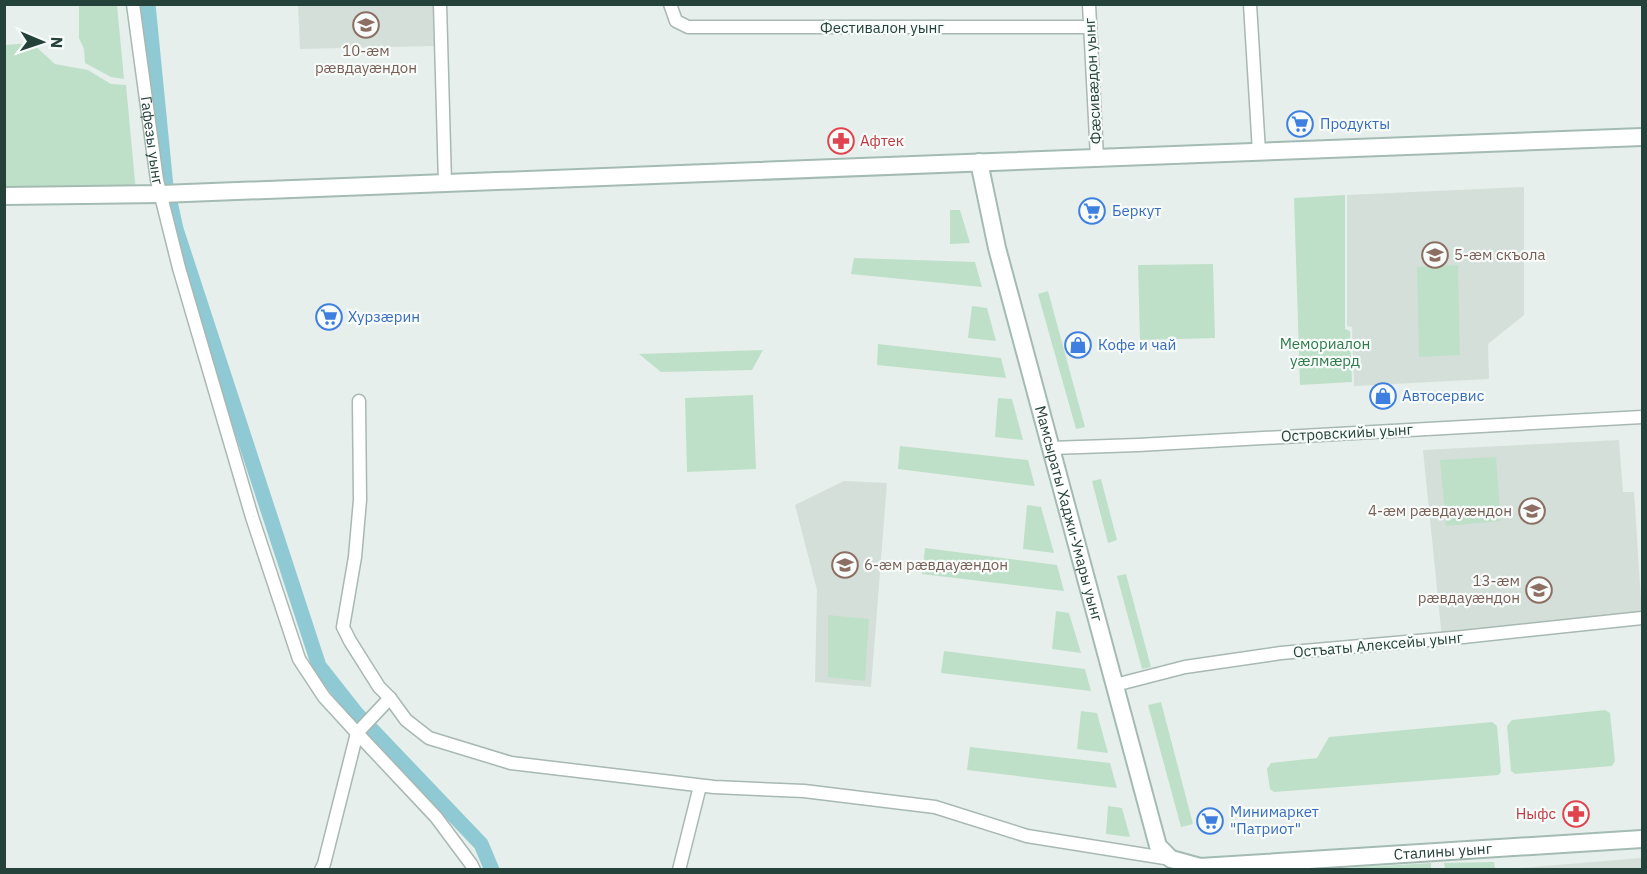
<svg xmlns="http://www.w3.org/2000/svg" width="1647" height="874" font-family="'IBM Plex Sans',sans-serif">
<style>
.built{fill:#d4dfda}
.green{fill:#bfe0c8}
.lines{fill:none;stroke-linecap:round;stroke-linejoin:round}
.canal{stroke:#8ec9d4;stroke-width:15}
.street-casing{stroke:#a8b8b2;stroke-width:15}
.secondary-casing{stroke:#a4bbb3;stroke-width:20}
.street{stroke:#fff;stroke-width:12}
.secondary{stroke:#fff;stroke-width:16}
.labels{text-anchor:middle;stroke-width:4.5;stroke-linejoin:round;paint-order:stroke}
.street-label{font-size:15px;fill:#24423a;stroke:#f7fbf9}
.education-label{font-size:15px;fill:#785e54;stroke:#f7fbf9;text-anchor:start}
.shop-label{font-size:15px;fill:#366cbe;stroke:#f7fbf9;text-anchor:start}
.health-label{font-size:15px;fill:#be3a42;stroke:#f7fbf9;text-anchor:start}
.park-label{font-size:15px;fill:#2d7a4b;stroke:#f7fbf9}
</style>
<rect width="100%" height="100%" fill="#e6efeb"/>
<path class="built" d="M298,5H433L434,46L300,49Z
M1524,187V315L1488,344L1489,379L1354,386L1352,327L1347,326V195Z
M1619,440L1623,492H1634L1642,615L1442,638L1423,450Z
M844,481L887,483L871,687L815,682L817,590L795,505Z
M1641,858H1642V869H1508Z"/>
<path class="green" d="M79,5H117L124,79L111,77L85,63L84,49L79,38Z
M32,43L55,64L88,70L111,84L126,85L136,192L5,203V45Z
M1345,195V329L1350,331L1352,382L1300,385L1294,198Z
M950,210H960L970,243L950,244Z
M854,258L975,262L982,287L851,274Z
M1213,264L1215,338L1140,340L1138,265Z
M1458,265L1460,355L1419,357L1417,267Z
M1048,291L1085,427L1076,429L1038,294Z
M972,306L987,308L996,341L968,338Z
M878,344L1001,358L1006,378L877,365Z
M763,350L752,370L661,372L639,354Z
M753,395L756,469L687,472L685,398Z
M998,398L1012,399L1023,440L995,437Z
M900,446L1028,460L1035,486L898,469Z
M1496,457L1501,521L1446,526L1440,460Z
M1101,479L1117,540L1108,543L1092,481Z
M1027,505L1041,507L1054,553L1023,549Z
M925,548L1057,565L1064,591L922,574Z
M1126,574L1151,667L1142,669L1117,576Z
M1056,611L1069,613L1081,653L1052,649Z
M828,615L869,619L865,681L828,677Z
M944,651L1085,669L1091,691L941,673Z
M1161,702L1193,824L1181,827L1148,705Z
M1605,710L1610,713L1615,761L1612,766L1515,774L1511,771L1507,726L1512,720Z
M1081,711L1097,713L1108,753L1077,749Z
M1492,722L1497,726L1501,772L1498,775L1274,792L1270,789L1267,769L1271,763L1317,758L1329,737Z
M970,747L1110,763L1117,788L967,770Z
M1108,806L1122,808L1130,837L1106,834Z
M1494,862L1495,869H1445L1444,863Z
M1431,863V870H1348V868Z"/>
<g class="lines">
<path class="canal" d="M148,4L166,187
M171,206L176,229L319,666L356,713L481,844L492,870"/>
<g class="street-casing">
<g id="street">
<path id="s1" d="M133,4L157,180L179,268L252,517L299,659L324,697L357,733L390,698"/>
<path d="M440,4L445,183"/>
<path d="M670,4L676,21L688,27H1090"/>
<path d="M1089,4L1097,158"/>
<path d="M1250,4L1259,152"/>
<path d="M359,401L360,500L355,557L343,627L350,641L379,687L390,698L406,720L429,738L511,763L714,787L804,791L935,807L1027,836L1171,859"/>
<path d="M1051,448L1138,445L1642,417"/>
<path d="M1115,685L1185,667L1281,653L1463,637L1642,618"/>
<path d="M357,733L436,817L471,864L474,870"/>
<path d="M321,870L324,864L357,733"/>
<path d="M679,870L700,786"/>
</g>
</g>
<g class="secondary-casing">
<g id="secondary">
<path id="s2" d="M979,162L997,248L1158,846L1171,859L1200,867L1642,839"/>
<path d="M4,196L161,194L1642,137"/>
</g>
</g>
<use href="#street" class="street"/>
<use href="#secondary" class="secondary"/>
</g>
<defs>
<g id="school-ring" transform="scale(1.35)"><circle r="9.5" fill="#f7fbf9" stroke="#8d6e63" stroke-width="1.5"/><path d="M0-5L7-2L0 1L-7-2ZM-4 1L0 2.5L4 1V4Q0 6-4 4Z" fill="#8d6e63"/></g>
<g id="supermarket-ring" transform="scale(1.35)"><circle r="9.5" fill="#f7fbf9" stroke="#3f7fe0" stroke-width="1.5"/><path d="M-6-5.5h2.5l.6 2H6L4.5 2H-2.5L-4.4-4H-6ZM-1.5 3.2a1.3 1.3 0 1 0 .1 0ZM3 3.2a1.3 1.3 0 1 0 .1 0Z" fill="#3f7fe0"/></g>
<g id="pharmacy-ring" transform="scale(1.35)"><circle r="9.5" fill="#f7fbf9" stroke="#e0444e" stroke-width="1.5"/><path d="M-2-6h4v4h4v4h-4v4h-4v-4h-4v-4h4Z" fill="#e0444e"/></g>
<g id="shop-ring" transform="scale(1.35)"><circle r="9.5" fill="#f7fbf9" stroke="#3f7fe0" stroke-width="1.5"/><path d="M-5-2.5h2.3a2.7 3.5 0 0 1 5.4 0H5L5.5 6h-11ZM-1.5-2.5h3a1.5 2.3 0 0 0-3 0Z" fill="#3f7fe0"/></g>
</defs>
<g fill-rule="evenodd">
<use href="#school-ring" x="366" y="25"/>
<use href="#supermarket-ring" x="1300" y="124"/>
<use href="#pharmacy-ring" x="841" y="141"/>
<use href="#supermarket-ring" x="1092" y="211"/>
<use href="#school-ring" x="1435" y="255"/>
<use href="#supermarket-ring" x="329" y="317"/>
<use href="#shop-ring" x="1078" y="345"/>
<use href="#shop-ring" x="1383" y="396"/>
<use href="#school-ring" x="1532" y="511"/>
<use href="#school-ring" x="845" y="565"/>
<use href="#school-ring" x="1539" y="590"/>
<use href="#pharmacy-ring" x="1576" y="814"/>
<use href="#supermarket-ring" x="1210" y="821"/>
</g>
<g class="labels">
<g class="street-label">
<text x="882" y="33">Фестивалон уынг</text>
<text transform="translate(1093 81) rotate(-93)" y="5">Фæсивæдон уынг</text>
<text dy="5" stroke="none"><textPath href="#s1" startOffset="138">Гафезы уынг</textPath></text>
<text transform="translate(1347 433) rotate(-3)" y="5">Островскийы уынг</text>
<text dy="5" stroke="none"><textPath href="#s2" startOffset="363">Мамсыраты Хаджи-Умары уынг</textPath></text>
<text transform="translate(1378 645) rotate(-5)" y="5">Остъаты Алексейы уынг</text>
<text dy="5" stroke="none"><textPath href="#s2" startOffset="999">Сталины уынг</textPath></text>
</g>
<g class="education-label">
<text x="366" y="56" text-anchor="middle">10-æм<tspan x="366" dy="17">рӕвдауӕндон</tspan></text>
<text x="1454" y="260">5-æм скъола</text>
<text x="1512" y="516" text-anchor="end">4-æм рӕвдауӕндон</text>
<text x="864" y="570">6-æм рӕвдауӕндон</text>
<text x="1520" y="586" text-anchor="end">13-æм<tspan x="1520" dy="17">рӕвдауӕндон</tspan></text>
</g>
<g class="shop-label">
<text x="1320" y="129">Продукты</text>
<text x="1112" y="216">Беркут</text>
<text x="348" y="322">Хурзæрин</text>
<text x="1098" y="350">Кофе и чай</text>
<text x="1402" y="401">Автосервис</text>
<text x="1230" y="817">Минимаркет<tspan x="1230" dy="17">"Патриот"</tspan></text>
</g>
<g class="health-label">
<text x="860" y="146">Афтек</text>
<text x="1556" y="819" text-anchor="end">Ныфс</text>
</g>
<g class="park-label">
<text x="1325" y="349">Мемориалон<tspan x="1325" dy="17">уæлмæрд</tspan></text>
</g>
</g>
<rect width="1647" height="874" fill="none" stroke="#24423a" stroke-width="12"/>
<g transform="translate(42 42) rotate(92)" stroke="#f7fbf9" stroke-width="4.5" paint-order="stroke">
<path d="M0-4.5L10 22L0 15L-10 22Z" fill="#24423a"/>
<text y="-9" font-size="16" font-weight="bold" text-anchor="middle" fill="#24423a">N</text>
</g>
</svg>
